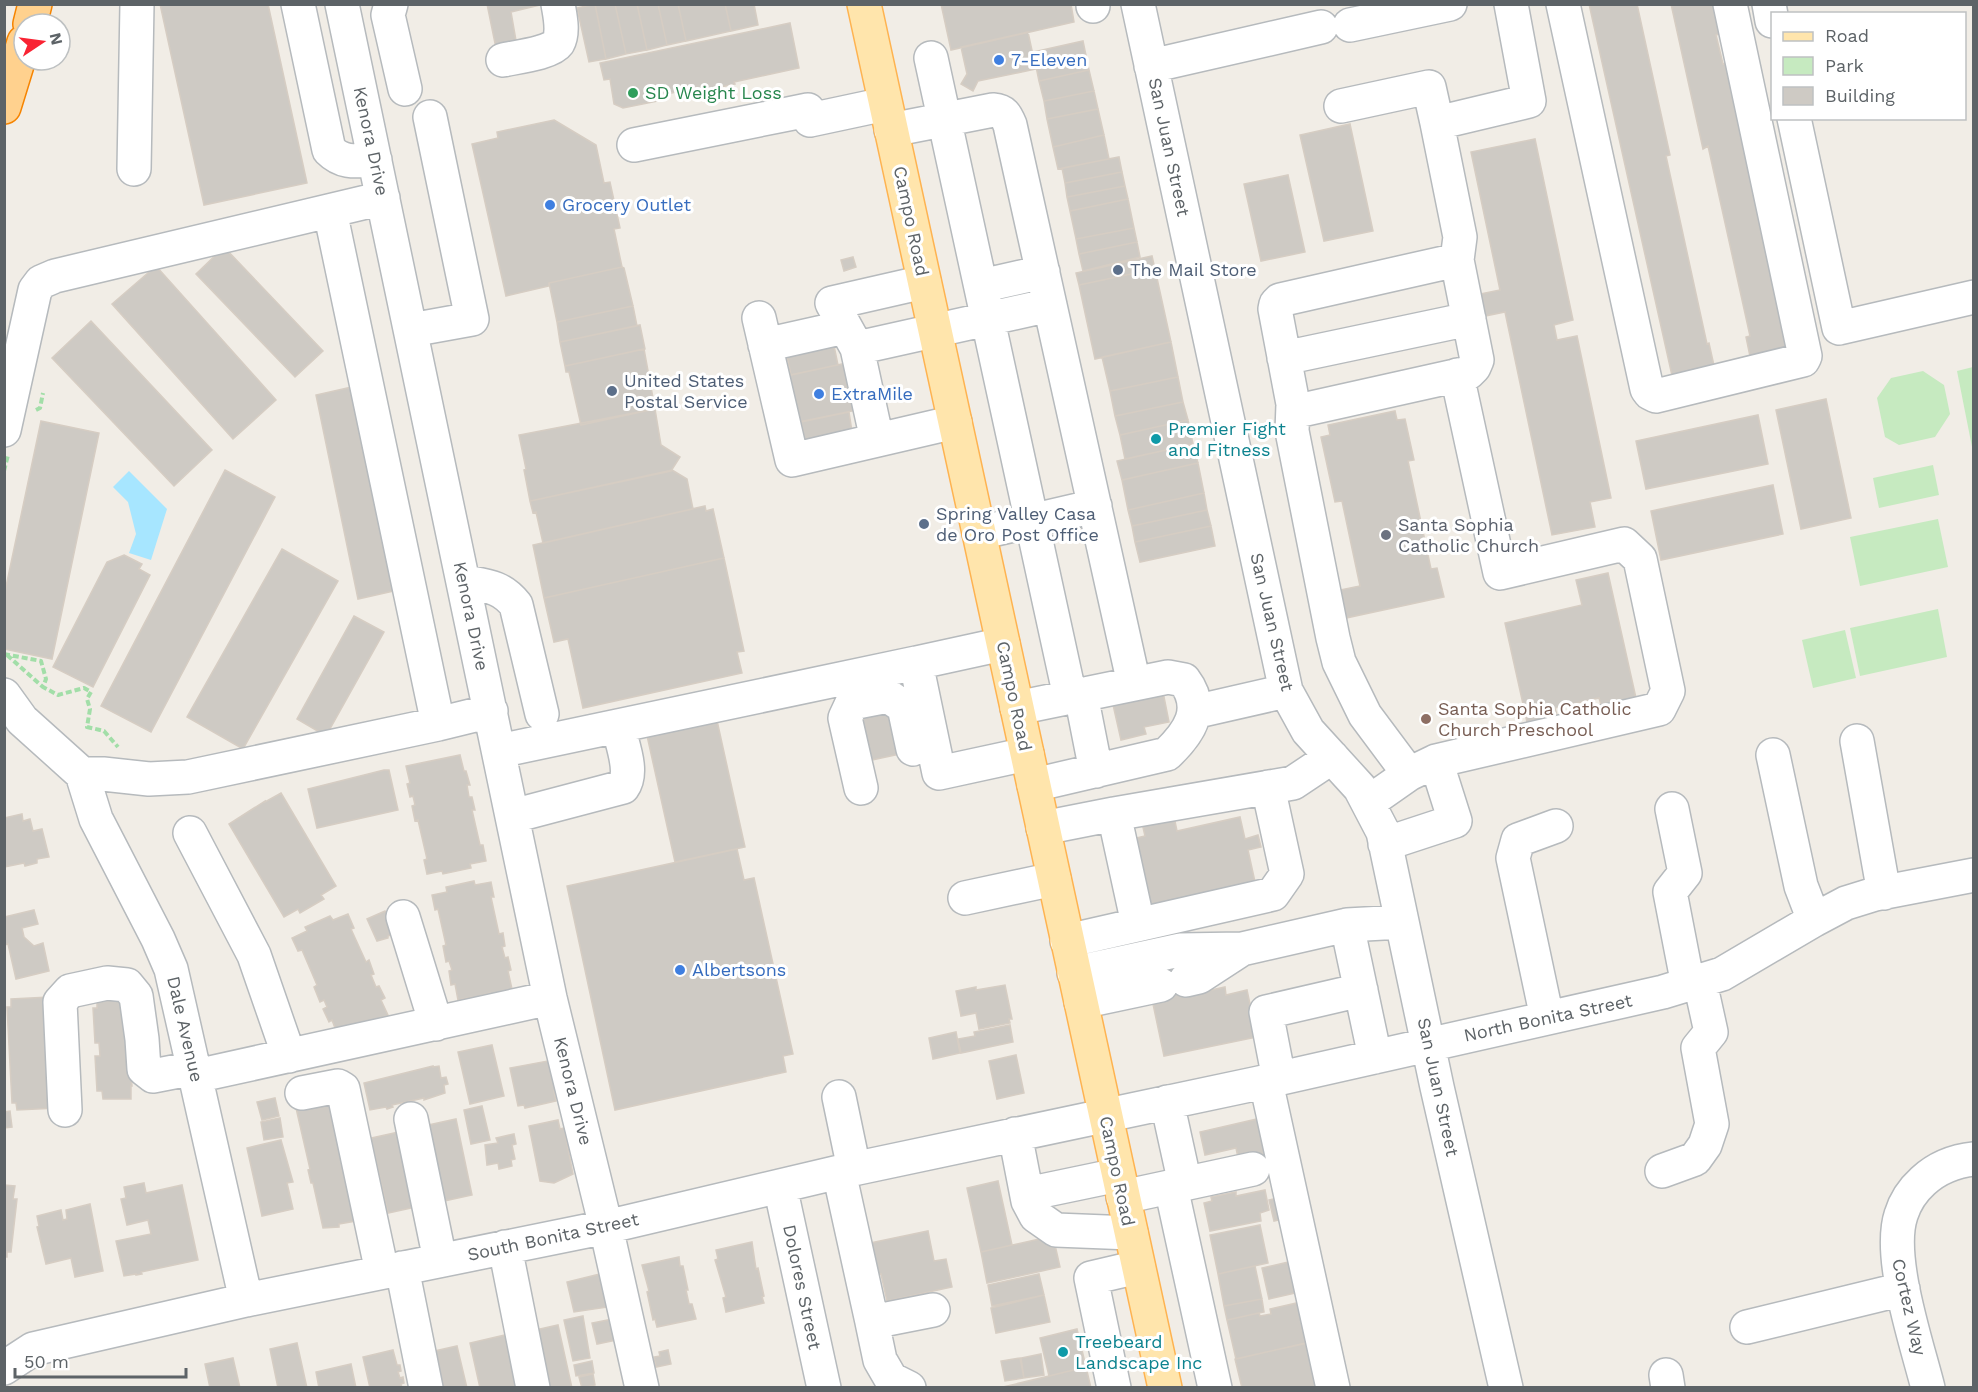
<svg xmlns="http://www.w3.org/2000/svg" width="1978" height="1392" font-family="'Work Sans',sans-serif">
<style>
.green{fill:#c6eac0}
.water{fill:#a7e6ff}
.building{fill:#cecac4;stroke:#d6cdc3;stroke-width:1.5}
.lines{fill:none;stroke-linecap:round;stroke-linejoin:round}
.minor-casing{stroke:#b6babd;stroke-width:36}
.major-casing{stroke:#feb351;stroke-width:36}
.highway-casing{stroke:#f68400;stroke-width:36}
.path{stroke:#a2dea8;stroke-width:4;stroke-dasharray:6 3;stroke-linecap:butt}
.minor{stroke:#fff;stroke-width:33}
.major{stroke:#ffe5ac;stroke-width:33}
.highway{stroke:#ffd18e;stroke-width:33}
.shop-dot{fill:#3f7fe0;stroke:#fff;stroke-width:2}
.leisure-dot{fill:#2e9e5b;stroke:#fff;stroke-width:2}
.service-dot{fill:#5c6f8a;stroke:#fff;stroke-width:2}
.culture-dot{fill:#0f9aa8;stroke:#fff;stroke-width:2}
.worship-dot{fill:#6b7280;stroke:#fff;stroke-width:2}
.education-dot{fill:#8d6e63;stroke:#fff;stroke-width:2}
.labels{text-anchor:middle;stroke-width:6;stroke-linejoin:round;paint-order:stroke}
.shop-label{font-size:18px;fill:#366cbe;stroke:#fff;text-anchor:start}
.leisure-label{font-size:18px;fill:#27864d;stroke:#fff;text-anchor:start}
.street-label{font-size:18px;fill:#5d6367;stroke:#fff}
.service-label{font-size:18px;fill:#4e5e75;stroke:#fff;text-anchor:start}
.culture-label{font-size:18px;fill:#0d838f;stroke:#fff;text-anchor:start}
.worship-label{font-size:18px;fill:#5b616d;stroke:#fff;text-anchor:start}
.education-label{font-size:18px;fill:#785e54;stroke:#fff;text-anchor:start}
</style>
<rect width="100%" height="100%" fill="#f1ede6"/>
<path class="green" d="M1973,367H1974L1973,452L1957,371Z
M1923,371L1944,385L1950,414L1935,437L1899,445L1885,437L1877,398L1891,378Z
M1933,465L1939,495L1879,508L1873,478Z
M1938,519L1948,567L1860,586L1850,537Z
M1938,609L1947,657L1860,676L1850,628Z
M1845,630L1856,678L1813,688L1802,640Z"/>
<path class="water" d="M129,471L167,509L151,560L129,553L136,534L128,502L113,487Z"/>
<path class="building" d="M160,4H268L307,183L204,205Z
M487,4H544L511,12L518,52L498,58Z
M595,4H615L626,54L606,59Z
M595,4L606,59L589,62L577,8Z
M615,4H637L647,50L626,54Z
M637,4H658L667,45L647,50Z
M658,4H678L686,41L667,45Z
M678,4H725L731,31L686,41Z
M725,4H754L758,25L731,31Z
M941,4H1071L1074,22L951,50Z
M1589,4H1637L1670,155L1666,156L1707,344L1709,343L1715,370L1673,380Z
M1671,4H1713L1720,34L1716,35L1723,64L1726,63L1790,353L1751,361L1746,337L1750,336L1708,146L1703,149Z
M790,23L799,68L734,82L735,84L697,92L696,88L657,96L658,101L623,108L614,104L610,79L604,80L600,63Z
M1028,32L1036,69L978,81L973,91L961,84L967,74L961,47Z
M1083,41L1089,70L1039,81L1033,52Z
M1089,70L1094,91L1044,101L1039,81Z
M1094,91L1098,109L1047,119L1044,101Z
M1098,109L1104,135L1053,147L1047,119Z
M554,120L596,145L604,183L610,182L620,228L614,229L622,267L549,283V286L506,296L472,144L498,138L497,132Z
M1350,124L1373,231L1324,241L1300,135Z
M1104,135L1109,159L1058,169L1053,147Z
M1535,139L1573,320L1554,325L1557,340L1577,336L1611,498L1590,502L1595,527L1552,535L1505,312L1485,316L1480,294L1500,290L1471,152Z
M1119,157L1122,172L1065,183L1062,168Z
M1122,172L1125,186L1067,197L1065,183Z
M1288,175L1305,252L1261,261L1244,184Z
M1125,186L1128,199L1070,211L1067,197Z
M1128,199L1134,228L1076,239L1070,211Z
M1134,228L1137,242L1079,254L1076,239Z
M1137,242L1140,257L1083,271L1079,254Z
M224,247L323,351L295,377L196,274Z
M1152,256L1155,269L1079,285L1076,273Z
M853,257L856,267L844,271L841,260Z
M156,266L276,400L233,439L112,304Z
M622,267L624,268L633,306L557,322L549,283Z
M1155,269L1171,342L1095,359L1079,285Z
M633,306L637,326L560,342L557,322Z
M91,321L212,450L174,486L52,358Z
M640,325L645,349L565,366L560,342Z
M833,341L838,365L791,375L786,352Z
M1171,342L1178,377L1110,391L1102,357Z
M644,349L655,409L581,425L569,372H566L565,366Z
M847,363L857,410L789,424L780,377Z
M1178,377L1183,402L1115,416L1110,391Z
M352,387L394,591L358,599L316,395Z
M1826,399L1851,518L1801,529L1776,410Z
M1183,402L1188,420L1120,435L1115,416Z
M655,409L661,445L680,457L671,471L530,501L524,470L526,469L519,435Z
M1395,411L1397,420L1405,419L1414,460L1408,461L1431,569L1437,568L1444,597L1346,618L1340,590L1360,586L1342,501L1335,502L1321,437L1330,435L1328,425Z
M849,412L853,438L806,447L801,422Z
M1758,415L1768,464L1646,489L1636,441Z
M1188,420L1193,444L1125,459L1120,435Z
M41,421L99,433L52,659L4,649V596Z
M1193,444L1198,463L1122,480L1117,461Z
M1198,463L1204,493L1128,510L1122,480Z
M225,470L275,497L151,732L101,706Z
M672,470L687,479L693,509L543,543L536,512L533,513L530,501Z
M1773,485L1783,534L1661,560L1651,511Z
M1204,493L1207,510L1132,526L1128,510Z
M705,506L706,511L713,509L724,558L544,598L533,545Z
M1207,510L1211,526L1135,542L1132,526Z
M1211,526L1215,546L1140,562L1135,542Z
M282,549L338,581L243,749L187,717Z
M124,555L142,564L139,569L150,575L93,687L53,667L107,562Z
M724,558L744,651L737,652L742,673L583,708L568,639L554,642L544,598Z
M1608,573L1636,698L1601,705L1599,698L1555,708L1557,715L1527,722L1505,623L1582,605L1576,580Z
M354,616L384,632L326,736L297,719Z
M1163,692L1169,722L1144,727L1146,734L1121,740L1111,696Z
M893,706L905,753L867,761L856,714Z
M716,716L745,847L675,862L646,731Z
M460,755L464,771H466L470,785H467L469,797H472L475,810H472L480,845H483L486,861L470,864L471,868L443,874L442,871L427,874L424,860L427,859L418,820L415,821L412,806L415,805L413,796L410,797L407,784L410,783L406,766Z
M384,770H389L398,810L317,828L308,789Z
M281,793L336,886L321,895L324,899L300,913L298,909L284,917L229,824L265,801V802Z
M1172,807L1177,831L1240,817L1245,839L1258,835L1261,847L1248,850L1257,891L1153,915L1136,838L1145,836L1140,814Z
M22,814L23,821L30,819L33,831L42,829L49,857L37,859V863L25,866L24,863L4,867V818Z
M737,849L744,880L754,878L793,1054L783,1056L786,1072L615,1110L567,886Z
M474,881L475,885L491,882L494,897H491L499,934L503,933L505,946L502,947L505,958L508,957L511,970L508,971L512,989L491,995L490,993L473,998V997L458,1000L455,984L451,985L449,971L452,970L449,961L446,962L443,946L446,945L438,909L435,910L432,895L447,892L446,887Z
M34,910L38,924L22,928L24,937L34,946L43,943L49,971L16,979L8,944L4,945V917Z
M385,911L395,933L388,936V938L377,941L367,919Z
M348,914L354,928L351,929L366,962L369,960L374,974L371,975L376,987L379,986L385,998L381,1000L388,1015L338,1036L332,1020L329,1022L323,1009L327,1007L324,1000L320,1002L314,987L317,985L302,950L298,951L292,938L307,931L305,927L330,916L333,920Z
M1183,965L1189,995L1225,987L1226,995L1247,990L1257,1037L1164,1056L1153,1004L1164,1001L1158,970Z
M1005,985L1012,1019H1009L1010,1023L979,1029L976,1013L961,1016L956,991L976,987V990Z
M49,997L57,1108L17,1110L16,1103H12L7,1007H11V999Z
M125,999L132,1086H131V1099H103L102,1091H97L95,1056H100L99,1043H95L93,1008H97V1000Z
M1010,1025L1013,1042L961,1053L958,1039L975,1036L974,1032Z
M956,1032L960,1053L933,1059L929,1038Z
M492,1045L504,1096L470,1104L458,1052Z
M1016,1055L1024,1093L997,1099L989,1061Z
M553,1060L559,1090L554,1091L556,1101L525,1108L524,1105L518,1106L510,1068Z
M433,1066V1067L439,1066L441,1078L446,1077L448,1084L444,1085L445,1093L424,1100V1098L392,1105L393,1107L387,1109L386,1107L370,1110L364,1083Z
M275,1098L279,1116L262,1120L257,1102Z
M331,1101L357,1221L339,1224V1227L323,1228L313,1183H311L308,1170L310,1169L296,1108Z
M482,1106L490,1140L471,1144L464,1110Z
M10,1111L12,1127L4,1128V1112Z
M280,1118L283,1137L264,1140L261,1122Z
M456,1119L472,1195L444,1201L428,1125Z
M1257,1119L1266,1162L1240,1167L1236,1148L1205,1155L1200,1132Z
M558,1120L560,1129L564,1128L573,1174L554,1183L540,1181L529,1126Z
M399,1132L416,1207L388,1213L371,1138Z
M514,1134L516,1144L512,1145L515,1159L511,1160L512,1166L499,1169L498,1163L487,1165L485,1145L498,1143L496,1138Z
M281,1140L293,1182L287,1183L293,1209L262,1216L247,1148Z
M998,1181L1012,1245L981,1252L967,1188Z
M144,1183L146,1193L182,1185L198,1260L141,1272L142,1274L136,1275V1274L124,1276L116,1241L151,1234L148,1220L127,1225L121,1199L126,1198L124,1187Z
M4,1185L15,1186L13,1199H17L11,1252H7V1257H4Z
M1265,1190L1269,1210L1260,1213L1261,1221L1210,1231L1204,1203L1212,1201L1211,1197L1236,1192V1196Z
M1278,1198L1283,1219L1274,1221L1269,1200Z
M90,1204L103,1271L75,1277L71,1258L46,1264L37,1227L39,1226L37,1216L61,1210L63,1220L67,1219L66,1210Z
M1260,1225L1268,1263L1218,1274L1210,1235Z
M928,1231L934,1261L946,1259L952,1287L887,1301L881,1274L871,1276L865,1244Z
M1053,1236L1060,1267L987,1283L981,1252Z
M752,1242L756,1269L758,1268L764,1296L762,1297L764,1303L726,1312L723,1298L726,1297L715,1260L718,1259L716,1250Z
M679,1257L680,1266H683L688,1290H686L689,1304H692L696,1319L657,1327L655,1319L653,1320L647,1292L649,1291L642,1265Z
M1293,1261L1300,1292L1269,1299L1262,1268Z
M1255,1266L1262,1299L1224,1306L1218,1274Z
M600,1274L608,1307L574,1312L567,1282Z
M1039,1274L1044,1295L992,1306L988,1285Z
M1044,1295L1050,1322L996,1333L991,1308Z
M1262,1299L1264,1312L1227,1320L1224,1306Z
M1301,1302L1310,1342L1236,1359L1227,1320L1259,1313L1260,1316L1271,1314L1270,1309Z
M583,1316L590,1358L573,1361L564,1320Z
M613,1319L617,1340L597,1344L592,1323Z
M558,1325L572,1388H534L522,1333Z
M1077,1329L1086,1367L1049,1376L1040,1338Z
M505,1335L517,1388H480L470,1343Z
M1312,1342L1322,1388H1242L1235,1359Z
M297,1343L307,1388H278L270,1349Z
M457,1346L467,1388H428L421,1354Z
M393,1350L397,1365H400L401,1371L398,1372L400,1378L403,1377L404,1383L401,1384L402,1388H370L363,1357Z
M668,1350L671,1364L656,1367L654,1357L660,1356L659,1352Z
M1041,1354L1044,1375L1024,1378L1021,1358Z
M233,1358L240,1388H210L205,1364Z
M1020,1358L1024,1378L1005,1381L1001,1361Z
M592,1361L594,1373L576,1376L574,1365Z
M351,1364L356,1388H319L316,1372Z
M1086,1367L1091,1388L1003,1387L1049,1376Z
M593,1374L595,1385L582,1388L579,1377Z"/>
<g class="lines">
<g class="minor-casing">
<path id="minor" d="M298,4L329,150C343,164 357,161 375,160
M342,4L550,998L606,1227L642,1388
M391,4L388,15L405,89
M1093,4V6
M1138,4L1286,691L1308,731L1360,788L1383,832L1437,1087L1506,1388
M1563,4L1647,389L1650,393L1656,396L1803,360L1805,356L1730,4
M1769,4L1772,21
M1350,25L1450,4
M931,58L1070,697
M503,60C516,57 551,53 558,43C564,32 560,16 558,4
M1151,66L1321,27
M1341,106L1429,87L1437,123
M1794,118L1839,328L1974,297
M891,130L993,110C1004,111 1006,115 1010,125L1134,684
M634,145L808,110L810,120L885,104
M134,169L137,4
M330,211L438,724L491,711
M981,286L1043,272
M759,318L792,460L955,422
M411,330L472,319L430,117
M765,345L845,327
M857,348L1050,305
M1284,358L1469,319
M1293,412L1468,373L1474,367L1477,360L1457,260
M4,430L35,290L41,282L55,276L383,198
M877,440L857,348L832,303L924,282
M979,533L1095,506
M464,582C487,586 501,586 516,605L542,714
M916,663L1003,644
M4,695L22,720L82,774H103L149,779L188,777L438,724
M1081,695L1096,771
M1017,708L1168,677L1184,680C1206,709 1189,733 1167,754L1034,785
M1194,712L1286,691
M1857,741L1884,893
M499,751L916,663L939,773L1027,754
M1773,755L1801,886L1814,920
M82,774L96,819L158,939L171,969L246,1300
M1409,774L1436,761L1659,709L1668,691L1640,559L1624,544L1500,573L1457,375
M861,788L845,718L852,703L888,696L904,707L913,749
M1369,802L1409,774L1365,715L1339,662L1333,638L1292,431L1293,404L1275,309L1276,304L1280,300L1457,260L1460,237L1437,123L1529,101L1511,4
M1672,809L1685,873L1670,892L1688,985
M1114,814L1293,783L1332,757
M513,816L623,787C634,772 622,744 618,726
M1043,828L1114,814L1138,924
M190,833L254,955L289,1056
M1385,844L1455,821L1436,761
M965,898L1054,879
M403,917L436,1024
M1347,925L1402,922
M1067,941L1273,894L1287,874L1268,787
M1074,973L1180,950L1242,949L1347,925L1375,1057
M1186,980L1199,977L1242,949
M1081,1002L1161,985
M1547,1018L1513,858L1518,840L1556,826
M196,1076L550,998
M1279,1079L1266,1012L1361,990
M1266,1082L1333,1388
M302,1093L338,1086L343,1089L382,1272
M839,1097L854,1169
M1167,1102L1185,1184
M65,1110L60,1002L70,991L107,983L127,985L136,996L142,1039L144,1069L153,1076L194,1068
M411,1119L440,1260
M1015,1134L1028,1201L1036,1216L1056,1230L1131,1233
M1662,1171L1695,1159L1705,1145L1712,1124L1698,1048L1711,1032L1700,982
M839,1172L872,1322L933,1310
M780,1186L824,1388
M1171,1187L1215,1388
M1027,1194L1118,1175
M1123,1197L1253,1169
M505,1247L533,1388
M402,1268L426,1388
M872,1322L880,1360L891,1379L909,1388
M1747,1327L1903,1289
M4,1368L33,1349L246,1300L606,1227L839,1172L1259,1083L1663,992L1722,974L1814,920L1846,903L1875,894L1974,875
M1666,1375L1668,1388
M1114,1388L1091,1278L1138,1267
M1928,1388C1917,1344 1887,1257 1901,1215C1905,1202 1913,1190 1923,1181C1937,1168 1955,1161 1974,1159"/>
</g>
<g class="major-casing">
<path id="major" d="M864,4L1165,1388"/>
</g>
<g class="highway-casing">
<path id="highway" d="M30,24L35,4
M4,107L24,42"/>
</g>
<path class="path" d="M36,410L40,408L43,393
M4,471L8,455
M4,654L41,661L46,679L43,687L58,695L84,688L91,692L87,699L90,709L87,727L104,731L118,747
M7,655L43,687"/>
<use href="#minor" class="minor"/>
<use href="#major" class="major"/>
<use href="#highway" class="highway"/>
</g>
<g class="shop-dot">
<circle cx="999" cy="60" r="6"/>
<circle cx="550" cy="205" r="6"/>
<circle cx="819" cy="394" r="6"/>
<circle cx="680" cy="970" r="6"/>
</g>
<circle class="leisure-dot" cx="633" cy="93" r="6"/>
<g class="service-dot">
<circle cx="1118" cy="270" r="6"/>
<circle cx="612" cy="391" r="6"/>
<circle cx="924" cy="524" r="6"/>
</g>
<g class="culture-dot">
<circle cx="1156" cy="439" r="6"/>
<circle cx="1063" cy="1352" r="6"/>
</g>
<circle class="worship-dot" cx="1386" cy="535" r="6"/>
<circle class="education-dot" cx="1426" cy="719" r="6"/>
<g class="labels">
<g class="shop-label">
<text x="1011" y="66">7-Eleven</text>
<text x="562" y="211">Grocery Outlet</text>
<text x="831" y="400">ExtraMile</text>
<text x="692" y="976">Albertsons</text>
</g>
<g class="leisure-label">
<text x="645" y="99">SD Weight Loss</text>
</g>
<g class="street-label">
<text transform="translate(371 141) rotate(78)" y="6">Kenora Drive</text>
<text transform="translate(1169 147) rotate(78)" y="6">San Juan Street</text>
<text transform="translate(911 221) rotate(78)" y="6">Campo Road</text>
<text transform="translate(471 616) rotate(78)" y="6">Kenora Drive</text>
<text transform="translate(1272 622) rotate(77)" y="6">San Juan Street</text>
<text transform="translate(1014 696) rotate(78)" y="6">Campo Road</text>
<text transform="translate(1548 1018) rotate(-12)" y="6">North Bonita Street</text>
<text transform="translate(185 1029) rotate(77)" y="6">Dale Avenue</text>
<text transform="translate(1438 1087) rotate(78)" y="6">San Juan Street</text>
<text transform="translate(573 1091) rotate(76)" y="6">Kenora Drive</text>
<text transform="translate(1117 1171) rotate(78)" y="6">Campo Road</text>
<text transform="translate(553 1237) rotate(-12)" y="6">South Bonita Street</text>
<text transform="translate(802 1287) rotate(78)" y="6">Dolores Street</text>
<text transform="translate(1909 1307) rotate(77)" y="6">Cortez Way</text>
</g>
<g class="service-label">
<text x="1130" y="276">The Mail Store</text>
<text x="624" y="387">United States<tspan x="624" dy="21">Postal Service</tspan></text>
<text x="936" y="520">Spring Valley Casa<tspan x="936" dy="21">de Oro Post Office</tspan></text>
</g>
<g class="culture-label">
<text x="1168" y="435">Premier Fight<tspan x="1168" dy="21">and Fitness</tspan></text>
<text x="1075" y="1348">Treebeard<tspan x="1075" dy="21">Landscape Inc</tspan></text>
</g>
<g class="worship-label">
<text x="1398" y="531">Santa Sophia<tspan x="1398" dy="21">Catholic Church</tspan></text>
</g>
<g class="education-label">
<text x="1438" y="715">Santa Sophia Catholic<tspan x="1438" dy="21">Church Preschool</tspan></text>
</g>
</g>
<rect width="1978" height="1392" fill="none" stroke="#5d6367" stroke-width="12"/>
<rect x="1771" y="12" width="195" height="108" fill="#ffffff" stroke="#bec1c2" stroke-width="1.5"/>
<rect x="1783" y="32" width="30" height="9" fill="#ffe5ac" stroke="#bec1c2" stroke-width="1.5"/>
<text x="1825" y="42" font-size="18" fill="#5d6367">Road</text>
<rect x="1783" y="57" width="30" height="18" fill="#c6eac0" stroke="#bec1c2" stroke-width="1.5"/>
<text x="1825" y="72" font-size="18" fill="#5d6367">Park</text>
<rect x="1783" y="87" width="30" height="18" fill="#cecac4" stroke="#bec1c2" stroke-width="1.5"/>
<text x="1825" y="102" font-size="18" fill="#5d6367">Building</text>
<g transform="translate(42 42) rotate(77)"><circle r="28" fill="#ffffff" stroke="#bec1c2" stroke-width="1.5"/>
<path d="M0-4.5L10 22L0 15L-10 22Z" fill="#f92333"/>
<text y="-9" font-size="16" font-weight="bold" text-anchor="middle" fill="#5d6367">N</text>
</g>
<path d="M15 1368v9h171v-9" fill="none" stroke="#5d6367" stroke-width="3"/>
<text x="24" y="1368" font-size="18" fill="#5d6367" stroke="#ffffff" stroke-width="4.5" paint-order="stroke">50 m</text>
</svg>
